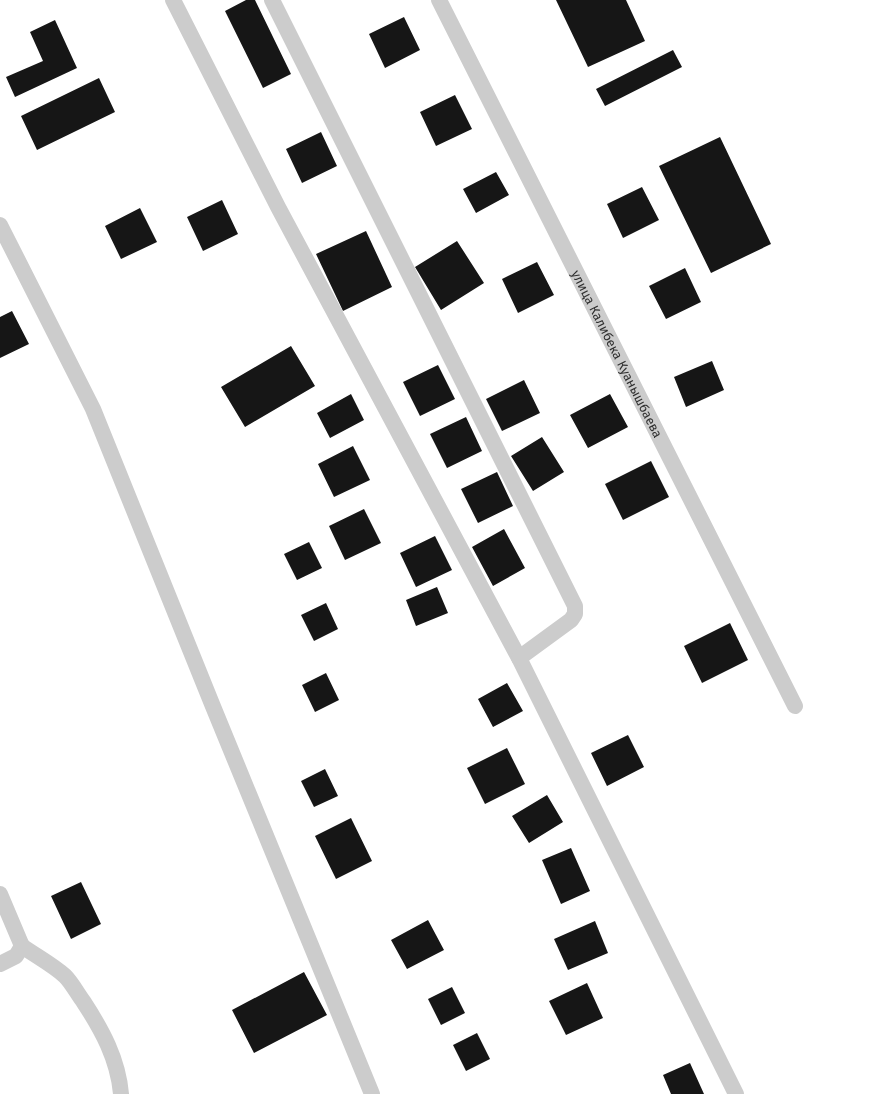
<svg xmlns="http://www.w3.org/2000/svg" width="877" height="1094" font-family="'Fira Sans',sans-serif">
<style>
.building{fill:#161616}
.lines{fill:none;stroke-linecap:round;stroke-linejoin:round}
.minor{stroke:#ccc;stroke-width:16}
.labels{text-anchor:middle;stroke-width:4;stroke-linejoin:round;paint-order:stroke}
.street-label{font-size:13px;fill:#2f2f2f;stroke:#fff}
</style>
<rect width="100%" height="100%" fill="#fff"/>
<path class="building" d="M246,0H255L291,74L263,88L225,11Z
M556,0H626L645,41L588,67Z
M404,17L420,50L385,68L369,34Z
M55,20L77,68L15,97L6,77L43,61L30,32Z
M673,50L682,67L605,106L596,89Z
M99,78L115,112L37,150L21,116Z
M455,95L472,129L436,146L420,112Z
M321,132L337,166L302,183L286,149Z
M720,137L771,244L711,273L659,166Z
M496,172L509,195L476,213L463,189Z
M642,187L659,220L623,238L607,204Z
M222,200L238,234L203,251L187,217Z
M140,208L157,242L121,259L105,226Z
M366,231L392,287L343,311L316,254Z
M457,241L484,283L441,310L415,267Z
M537,262L554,295L518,313L502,279Z
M685,268L701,302L666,319L649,286Z
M12,311L29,344L0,358V317Z
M291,346L315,386L245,427L221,387Z
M712,361L724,390L686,407L674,377Z
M438,365L455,399L420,416L403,382Z
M524,380L540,413L502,431L486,399Z
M351,394L364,420L330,438L317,413Z
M610,394L628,427L588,448L570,415Z
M466,417L482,451L447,468L430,434Z
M542,437L564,472L533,491L511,456Z
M353,446L370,480L334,497L318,464Z
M651,461L669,497L623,520L605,484Z
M497,472L513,506L478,523L461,489Z
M364,509L381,543L345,560L329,526Z
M504,529L525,568L493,586L472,547Z
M435,536L452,570L416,587L400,553Z
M309,542L322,568L297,580L284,554Z
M437,587L448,613L416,626L406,600Z
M326,603L338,629L314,641L301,615Z
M730,623L748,660L702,683L684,646Z
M326,673L339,700L315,712L302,685Z
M507,683L523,711L493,727L478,699Z
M628,735L644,767L607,786L591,753Z
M507,748L525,784L485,804L467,768Z
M325,769L338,796L314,807L301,781Z
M547,795L563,822L529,843L512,816Z
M351,818L372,861L336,879L315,836Z
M571,848L590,891L561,904L542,860Z
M81,882L101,924L71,939L51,896Z
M428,920L444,950L407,969L391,940Z
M595,921L608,953L568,970L554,939Z
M304,972L327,1015L254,1053L232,1010Z
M587,983L603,1018L566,1035L549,1001Z
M452,987L465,1013L441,1025L428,999Z
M477,1033L490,1059L466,1071L453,1045Z
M690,1063L704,1094H671L663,1075Z"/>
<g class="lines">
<g class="minor">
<path d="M173,0L278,207L519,658L736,1094"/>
<path d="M272,0L575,606V614L571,620L519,658"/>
<path id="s1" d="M439,0L795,706"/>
<path d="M0,225L93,409L212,704L372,1094"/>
<path d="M0,894L22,946L16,956L0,964"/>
<path d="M22,946C36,956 53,965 65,976C72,983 77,993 83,1001C102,1030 118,1059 121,1094"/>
</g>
</g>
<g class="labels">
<g class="street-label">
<text dy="5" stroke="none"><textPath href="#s1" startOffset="396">улица Калибека Куанышбаева</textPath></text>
</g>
</g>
</svg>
